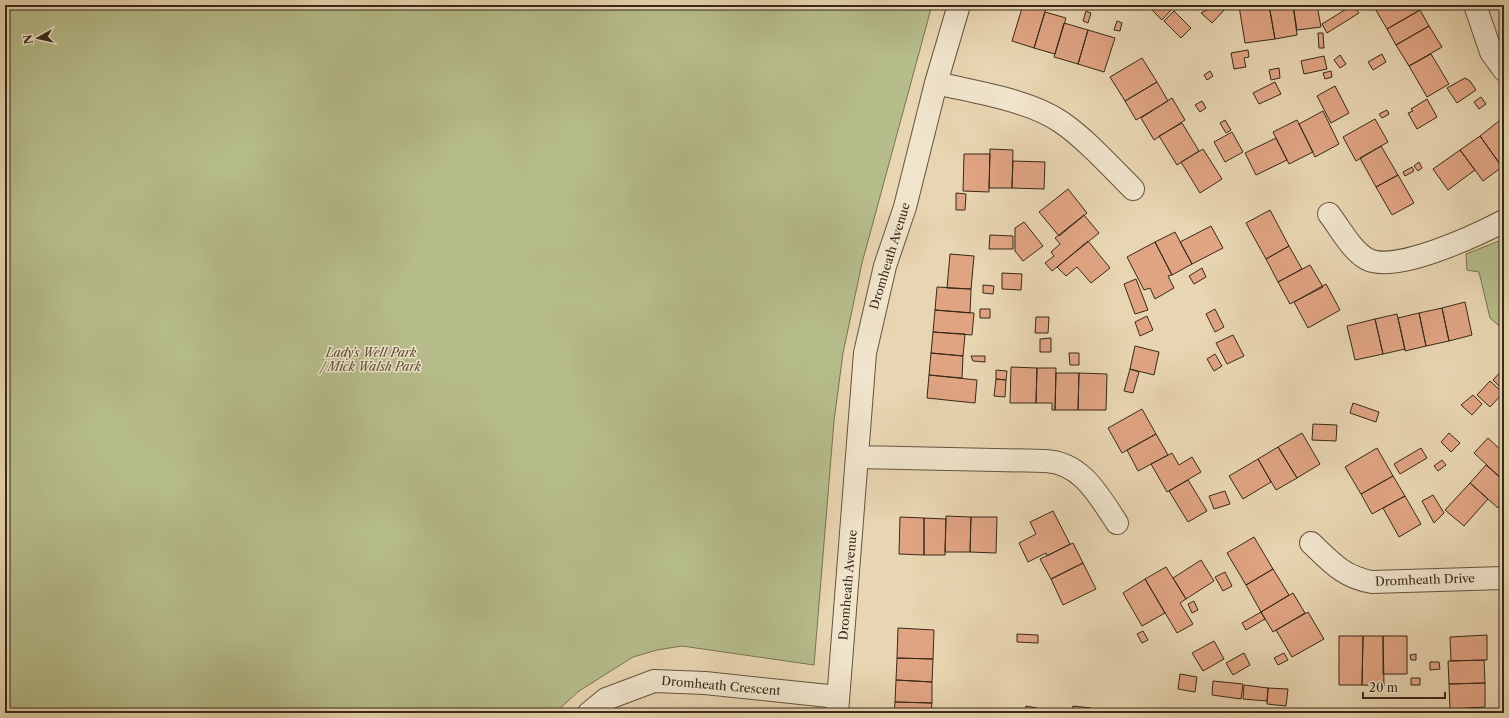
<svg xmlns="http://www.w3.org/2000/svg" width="1509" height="718" font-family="'Libre Caslon Text',serif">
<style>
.green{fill:#b6bd8b;stroke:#787352}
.building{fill:#e0a483;stroke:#392918}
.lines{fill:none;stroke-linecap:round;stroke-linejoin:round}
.street-casing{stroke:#65543e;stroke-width:24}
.street{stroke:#f0e4cc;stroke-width:22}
.labels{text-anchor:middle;stroke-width:3;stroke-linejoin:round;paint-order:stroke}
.street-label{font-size:12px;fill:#392918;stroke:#f0e4cc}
.park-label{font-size:12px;font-style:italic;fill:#584e35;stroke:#f0e4cc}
</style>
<rect width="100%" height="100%" fill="#e8d5b1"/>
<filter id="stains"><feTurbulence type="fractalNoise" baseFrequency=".005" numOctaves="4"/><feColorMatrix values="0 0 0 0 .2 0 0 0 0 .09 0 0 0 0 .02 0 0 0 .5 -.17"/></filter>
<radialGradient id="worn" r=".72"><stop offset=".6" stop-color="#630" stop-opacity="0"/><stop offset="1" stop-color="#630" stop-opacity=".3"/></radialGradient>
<path class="green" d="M5,5H932L862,263L843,353L834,421L814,665L682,646L657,650L633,657L579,691L555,713H5Z
M1504,239V330L1490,318L1479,272L1467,270L1466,254Z"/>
<path class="building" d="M1023,5H1047L1034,48L1012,41Z
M1156,5H1165L1171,10L1162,20L1152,10Z
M1217,5H1223L1226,8L1212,23L1201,13Z
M1269,5L1275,39L1245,43L1239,6Z
M1269,5H1293L1297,35L1275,39Z
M1293,5H1317L1321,27L1297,30Z
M1353,5L1359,13L1327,33L1322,24Z
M1379,5H1417L1420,10L1387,29L1374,7Z
M1420,10L1429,26L1396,45L1387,29Z
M1086,11L1091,13L1088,23L1083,21Z
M1174,11L1191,28L1181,38L1164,21Z
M1045,12L1066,18L1055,54L1034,48Z
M1117,21L1122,23L1120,31L1114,30Z
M1064,23L1088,30L1078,64L1054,57Z
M1429,26L1442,47L1409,66L1396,45Z
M1088,30L1115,38L1104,72L1078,64Z
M1318,33H1323L1324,48H1319Z
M1248,50L1249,57L1244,58L1246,67L1234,69L1231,53Z
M1382,54L1386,62L1373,70L1368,62Z
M1431,54L1449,84L1427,97L1409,66Z
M1340,55L1346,64L1340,68L1334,60Z
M1324,56L1327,69L1304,74L1301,61Z
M1142,58L1157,82L1125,101L1110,77Z
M1279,68L1280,78L1271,80L1269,70Z
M1210,71L1213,76L1207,80L1204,75Z
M1331,71L1332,77L1325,79L1323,73Z
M1465,78L1470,81L1476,90L1457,103L1447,88Z
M1157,82L1168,101L1136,120L1125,101Z
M1275,82L1281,94L1259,104L1253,93Z
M1335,86L1349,113L1331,123L1317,96Z
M1481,97L1486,104L1479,109L1474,102Z
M1172,98L1185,120L1154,140L1141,118Z
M1427,99L1437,117L1417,129L1408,113L1413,111L1411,109Z
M1202,101L1206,108L1200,112L1195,105Z
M1387,110L1389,114L1382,118L1379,114Z
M1323,111L1339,144L1315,157L1299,124Z
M1375,119L1388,142L1356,161L1343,137Z
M1225,120L1231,130L1226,133L1220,123Z
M1297,120L1313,152L1289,164L1273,132Z
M1499,121L1504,128V165L1502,167L1480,136Z
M1182,123L1199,151L1177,165L1159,136Z
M1232,132L1243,152L1225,162L1214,142Z
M1480,136L1502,167L1483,181L1460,150Z
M1276,138L1287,160L1256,175L1245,153Z
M1381,146L1398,175L1376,187L1360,158Z
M990,149L1013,150L1012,188H989Z
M1203,149L1222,179L1200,193L1181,162Z
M1460,150L1475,170L1448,190L1433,169Z
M964,154H990L989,192L963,191Z
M1013,161L1045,162L1044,189L1012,188Z
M1419,162L1422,168L1418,171L1414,166Z
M1412,167L1414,171L1405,176L1403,172Z
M1398,175L1414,203L1392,215L1376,187Z
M1068,189L1087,213L1059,236L1039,212Z
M956,193L966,194L965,210H956Z
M1270,210L1289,246L1266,259L1246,223Z
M1084,215L1099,233L1052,271L1045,263L1054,256L1051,252L1060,244L1055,238Z
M1024,222L1043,246L1023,261L1015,251V228Z
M1211,226L1223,248L1192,264L1180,242Z
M1175,232L1192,264L1172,275L1155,242Z
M990,235L1013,236V249H989Z
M1088,241L1110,268L1091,283L1077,267L1066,276L1057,267Z
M1155,242L1172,275L1168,276L1174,288L1155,299L1150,288L1144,290L1127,257Z
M1289,246L1302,269L1278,282L1266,259Z
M950,254L974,256L971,289L947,288Z
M1310,265L1323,287L1290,304L1278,282Z
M1202,268L1206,277L1194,284L1189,276Z
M1002,273L1022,274L1021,290L1002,289Z
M1136,279L1148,310L1135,314L1124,284Z
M1326,284L1340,310L1308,328L1294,302Z
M983,285L994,286L993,294L983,293Z
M937,287L971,289L970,313L935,310Z
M1465,302L1472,335L1449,341L1442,308Z
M1442,308L1449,341L1426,346L1419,313Z
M980,309H990V318H980Z
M1215,309L1224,327L1215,332L1206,314Z
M935,310L974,313L972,335L933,332Z
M1419,313L1426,346L1405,351L1398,318Z
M1397,314L1405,349L1383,354L1375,319Z
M1147,316L1153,330L1140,336L1135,322Z
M1036,317H1049L1048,333H1035Z
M1375,319L1383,354L1355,360L1347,326Z
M933,332L965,334L963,356L931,353Z
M1233,335L1244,356L1227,364L1216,343Z
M1051,338V352H1040V339Z
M1135,346L1159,352L1154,375L1130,369Z
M931,353L963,356L962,378L929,375Z
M1069,353H1079V365H1070Z
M1215,354L1222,366L1214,371L1207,359Z
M971,356H985V362L973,361Z
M1011,367L1037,368L1036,403H1010Z
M1037,368H1056L1055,410H1052V403H1036Z
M1504,368V391L1493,380Z
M1130,369L1139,372L1133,393L1124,391Z
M996,370L1007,371L1006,380L996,379Z
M1056,373H1079L1078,410H1055Z
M1079,373L1107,374L1106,410H1078Z
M929,375L977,380L975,403L927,398Z
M996,379L1006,380L1005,397L994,396Z
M1490,381L1503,393L1490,407L1477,395Z
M1473,395L1482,404L1472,415L1461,405Z
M1353,403L1379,412L1376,422L1350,413Z
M1142,409L1156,434L1122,453L1108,428Z
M1313,424L1337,425L1336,441L1312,440Z
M1302,433L1320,464L1297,478L1278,447Z
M1449,433L1460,443L1451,452L1441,442Z
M1156,434L1168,455L1138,471L1127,450Z
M1488,438L1504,453V481L1474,453Z
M1278,447L1297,478L1276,490L1258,459Z
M1377,448L1393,476L1361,494L1345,467Z
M1421,448L1427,458L1400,474L1394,464Z
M1172,453L1179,465L1192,457L1201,472L1167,492L1151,464Z
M1258,459L1271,482L1243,499L1229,476Z
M1442,460L1446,465L1438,471L1434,466Z
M1486,465L1504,481V501L1498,508L1470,483Z
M1393,476L1405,496L1372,514L1361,494Z
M1188,480L1207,511L1188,522L1169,491Z
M1470,483L1488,499L1464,526L1445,510Z
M1225,491L1230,504L1214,509L1209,496Z
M1433,495L1444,513L1434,523L1422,501Z
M1405,496L1421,524L1399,537L1383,508Z
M1053,511L1070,544L1047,556L1046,553L1028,562L1019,543L1036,534L1030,522Z
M946,516L971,517L970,552H945Z
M900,517L924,518V555L899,554Z
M971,517H997L996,553L970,552Z
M924,518L946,519L945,555H924Z
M1254,537L1273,569L1246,585L1227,553Z
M1073,543L1083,563L1051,579L1040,559Z
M1201,560L1214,581L1186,599L1173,578Z
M1083,563L1096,589L1063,605L1051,579Z
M1166,567L1186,599L1180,603L1193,624L1177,633L1145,579Z
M1273,569L1289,595L1261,612L1246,585Z
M1225,572L1232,586L1223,591L1215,577Z
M1145,579L1165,613L1142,626L1123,593Z
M1293,593L1305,613L1273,632L1261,612Z
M1194,601L1198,610L1192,613L1188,604Z
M1261,612L1265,619L1246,630L1242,623Z
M1308,612L1324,639L1292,657L1276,630Z
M898,628L934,630L933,659L897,658Z
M1143,631L1148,640L1142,643L1137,634Z
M1017,634L1038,635V643L1017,642Z
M1487,635V660L1451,661L1450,637Z
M1339,636H1363L1362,685H1339Z
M1363,636H1383L1384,686L1362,685Z
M1383,636H1407V674H1383Z
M1214,641L1224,659L1203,671L1192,653Z
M1244,653L1250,665L1233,675L1226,663Z
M1284,653L1288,660L1278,665L1274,658Z
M1416,654V660H1411L1410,655Z
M897,658L933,659L932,682L896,680Z
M1484,660L1485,683L1449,684L1448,661Z
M1430,662H1439L1440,669L1430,670Z
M1180,674L1197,677L1195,692L1178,689Z
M1411,678H1420V685H1411Z
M896,680L932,682V703L895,702Z
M1213,681L1243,684L1241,699L1212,695Z
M1485,683V707L1450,709L1449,684Z
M1244,685L1268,688L1267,701L1243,699Z
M1268,688L1288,689L1286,706L1267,704Z
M895,702L932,703L931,713H894Z
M1026,706L1037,708L1036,713H1025Z
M1073,706L1091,708V713H1072Z
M1476,708V713H1450V709Z
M1116,709L1123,711V713H1116Z
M1345,710L1356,711V713H1345Z"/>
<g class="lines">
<g class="street-casing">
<path id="street" d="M1475,5L1491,52L1504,70
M936,83C974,92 1029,100 1061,122C1086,139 1112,168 1133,189
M1329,214C1340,228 1351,250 1367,259C1395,274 1477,235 1504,221
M857,457L1046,461C1082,463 1099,496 1117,523
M1311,543C1331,562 1343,577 1372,582L1504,578
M589,713L606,699L654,681L705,683L838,697
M837,713L865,353L885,266L905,207L936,83L959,5"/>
</g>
<use href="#street" class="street"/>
</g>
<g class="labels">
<g class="street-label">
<text transform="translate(890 256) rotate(-73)" y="4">Dromheath Avenue</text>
<text transform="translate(1425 580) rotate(-2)" y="4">Dromheath Drive</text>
<text transform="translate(848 585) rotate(-85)" y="4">Dromheath Avenue</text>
<text transform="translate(721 686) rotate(5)" y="4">Dromheath Crescent</text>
</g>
<g class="park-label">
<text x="371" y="357">Lady's Well Park<tspan x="371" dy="14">/ Mick Walsh Park</tspan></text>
</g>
</g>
<rect width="1509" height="718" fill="none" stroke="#e8d5b1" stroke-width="20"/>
<rect x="6" y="6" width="1497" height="706" fill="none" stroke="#392918" stroke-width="2"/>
<rect x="10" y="10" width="1489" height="698" fill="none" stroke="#392918"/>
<g transform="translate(38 38) rotate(262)" stroke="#f0e4cc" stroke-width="3" paint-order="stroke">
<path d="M0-3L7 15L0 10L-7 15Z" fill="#392918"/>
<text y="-6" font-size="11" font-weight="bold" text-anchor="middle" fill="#392918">N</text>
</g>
<path d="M1363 692v6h82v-6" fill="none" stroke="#392918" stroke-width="2"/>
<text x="1369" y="692" font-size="12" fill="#392918" stroke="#f0e4cc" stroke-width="3" paint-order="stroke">20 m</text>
<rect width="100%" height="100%" filter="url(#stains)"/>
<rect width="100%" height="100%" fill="url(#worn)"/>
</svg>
